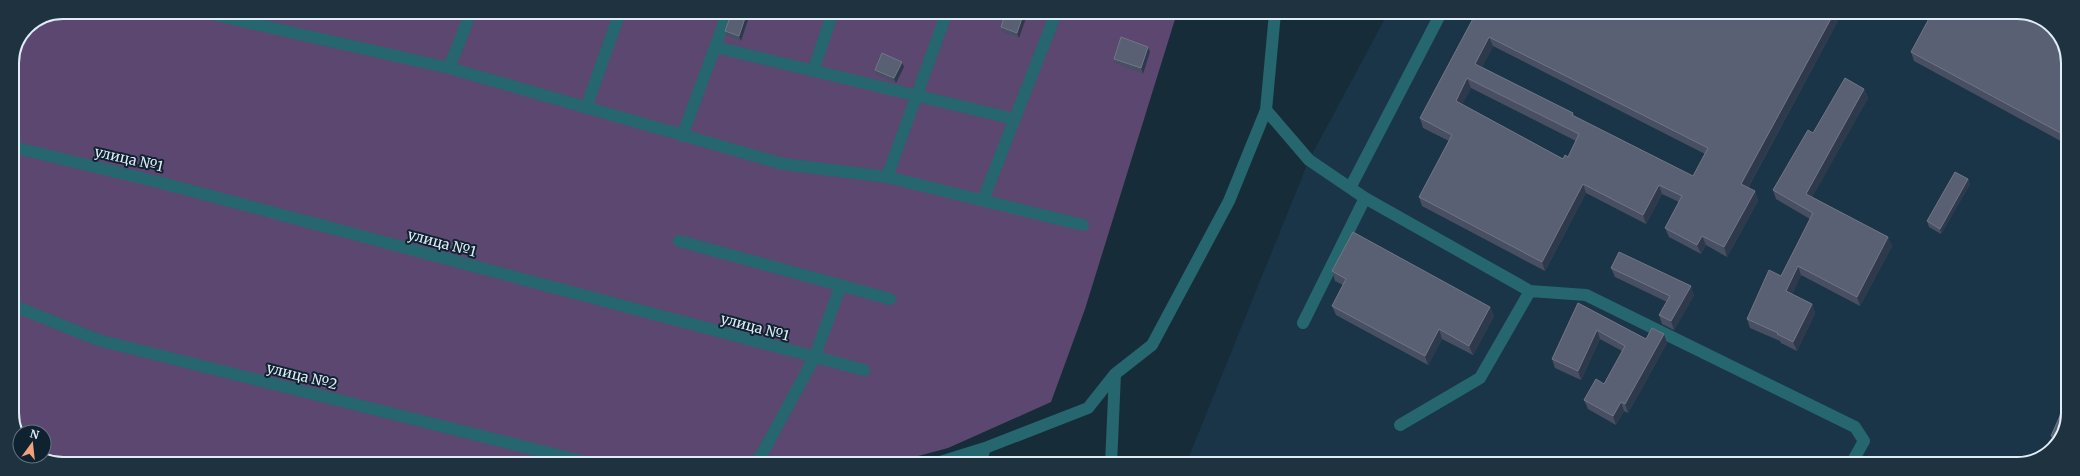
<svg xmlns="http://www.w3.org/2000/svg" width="2080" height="476" font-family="Merriweather,serif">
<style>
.built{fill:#1a3547}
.green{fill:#5c4771}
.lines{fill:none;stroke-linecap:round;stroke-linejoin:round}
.minor{stroke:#26666e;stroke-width:12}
.wall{fill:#494f63;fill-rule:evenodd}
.shaded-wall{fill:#2e3a4c}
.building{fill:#5a6073;stroke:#6f7687;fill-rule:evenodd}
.labels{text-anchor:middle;stroke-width:4;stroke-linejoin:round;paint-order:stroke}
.street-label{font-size:14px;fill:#e0ecf6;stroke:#0e222f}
.rim{fill:none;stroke:#e0ecf6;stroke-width:2}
</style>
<rect width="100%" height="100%" fill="#172c39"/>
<path class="built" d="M1388,13H2027L2056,29L2068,59L2067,423L2048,453L2017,464H1186L1309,160Z"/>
<path class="green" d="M63,12L1214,13L1212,18L1176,16L1085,309L1051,402L948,448L892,463H53L41,456H44V432H20V436L12,420V63L27,27Z"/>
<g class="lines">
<path class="minor" d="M201,12L449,68L783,164L887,177L1083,225
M715,47L1014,119
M449,68L471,12
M813,71L833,12
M586,108L620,12
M1266,110L1309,160L1365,198L1530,291L1586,295L1855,427L1864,441L1851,464
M682,136L728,12
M12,147L162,183L864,370
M887,177L947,12
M1350,188L1441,13
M983,200L1056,13
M679,241L890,299
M12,305L98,340L589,463
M1303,323L1365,198
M1400,425L1480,378L1530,291
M757,463L814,358L841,285
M937,463L985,448L1088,408L1115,374L1152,345L1229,201L1266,110L1275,13
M980,463L985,448
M1111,464L1115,374"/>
</g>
<path class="wall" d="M894,12H908L906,17Z
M1476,13H1842L1748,188L1755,191L1758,201L1727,257L1706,245L1701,254L1669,237L1665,228L1679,202L1662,194L1646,224L1586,193L1545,271L1422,206L1419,197L1449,141L1423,128L1420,118ZM1493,46L1705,154L1693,176L1574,116L1573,113L1482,67ZM1471,88L1576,141L1568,157L1563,159L1462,104Z
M1026,18L1019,38L1002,32L1001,27Z
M748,20L741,41L727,36L725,31Z
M1148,47L1150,52L1143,74L1116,64L1114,59Z
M1911,52L2068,59V145L1914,61Z
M902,62L904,67L896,83L877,75L875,70Z
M1864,89L1868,98L1812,197L1888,237L1892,246L1860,306L1801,275L1792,294L1812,304L1815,313L1797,351L1781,343L1780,341L1750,328L1747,319L1781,276L1810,219L1776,199L1773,190L1813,133Z
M1968,179L1970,184L1941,234L1929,227L1927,221Z
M1611,268L1694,295L1674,330L1662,324L1659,315L1667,302L1615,277Z
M1332,271L1490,307L1494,316L1473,355L1442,339L1428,365L1336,315L1332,306L1343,285L1335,281Z
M1578,303L1646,339L1667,343L1628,413L1624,411L1616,425L1588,409L1584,400L1604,384L1622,351L1600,339L1581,380L1555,368L1552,359Z
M2067,423L2055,442L2053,441L2051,436Z"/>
<path class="shaded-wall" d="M905,12H908L906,17Z
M1024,12L1026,18L1019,38L1017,33Z
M1834,13H1842L1745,193L1741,184Z
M746,15L748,20L741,41L739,36Z
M1489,37L1493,46L1479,73L1475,64Z
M1148,47L1150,52L1143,74L1141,68Z
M902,62L904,67L896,83L894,78Z
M1467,78L1471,88L1459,110L1456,101Z
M1864,89L1868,98L1809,203L1806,194Z
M1968,179L1970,184L1941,234L1940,229Z
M1583,184L1586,193L1545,271L1542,262Z
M1659,185L1662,194L1646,224L1643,215Z
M1755,191L1758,201L1727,257L1724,247Z
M1702,236L1706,245L1701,254L1697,245Z
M1888,237L1892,246L1860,306L1857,297Z
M1798,266L1801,275L1790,300L1786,291Z
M1691,286L1694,295L1674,330L1671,321Z
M1812,304L1815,313L1797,351L1793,342Z
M1490,307L1494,316L1473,355L1469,346Z
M1439,329L1442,339L1428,365L1425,356Z
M1597,330L1600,339L1581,380L1578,371Z
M1664,334L1667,343L1628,413L1625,404Z
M1621,402L1624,411L1616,425L1613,416Z"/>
<path class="building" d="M732,12H738L746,15L739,36L725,31Z
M1006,12H1024L1017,33L1001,27Z
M1476,13H1834L1741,184L1755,191L1724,247L1702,236L1697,245L1665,228L1682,196L1659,185L1643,215L1583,184L1542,262L1419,197L1452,135L1420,118ZM1489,37L1708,148L1693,176L1572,115L1573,113L1475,64ZM1467,78L1579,134L1568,157L1565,155L1563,159L1456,101Z
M1932,13H2027L2056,29L2068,59V137L1911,52Z
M1121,37L1148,47L1141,68L1114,59Z
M882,53L902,62L894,78L875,70Z
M1845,78L1864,89L1806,194L1888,237L1857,297L1798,266L1786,291L1812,304L1793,342L1777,334L1778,333L1747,319L1769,270L1781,276L1813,213L1773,190L1808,130L1813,133Z
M1955,172L1968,179L1940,229L1927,221Z
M1353,232L1490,307L1469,346L1439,329L1425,356L1332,306L1346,279L1332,271Z
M1619,252L1691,286L1671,321L1659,315L1670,296L1611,268Z
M1578,303L1646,339L1652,328L1664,334L1625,404L1621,402L1613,416L1584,400L1596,379L1604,384L1625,346L1597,330L1578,371L1552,359Z
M2063,409L2067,411V423L2058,438L2051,436Z"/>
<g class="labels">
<g class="street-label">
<text transform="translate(129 159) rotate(13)" y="5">улица №1</text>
<text transform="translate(442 243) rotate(15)" y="5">улица №1</text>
<text transform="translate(755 327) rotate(15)" y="5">улица №1</text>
<text transform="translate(302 376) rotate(14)" y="5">улица №2</text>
</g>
</g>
<path d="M0 0H2080V476H0ZM63 19H2017A44 44 0 0 1 2061 63V413A44 44 0 0 1 2017 457H63A44 44 0 0 1 19 413V63A44 44 0 0 1 63 19Z" fill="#1f323f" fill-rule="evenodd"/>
<path class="rim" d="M63 19H2017A44 44 0 0 1 2061 63V413A44 44 0 0 1 2017 457H63A44 44 0 0 1 19 413V63A44 44 0 0 1 63 19Z"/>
<g transform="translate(32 444) rotate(15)"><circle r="19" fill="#0e222f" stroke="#62737f"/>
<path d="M0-3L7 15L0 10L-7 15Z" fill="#f1a17c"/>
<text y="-6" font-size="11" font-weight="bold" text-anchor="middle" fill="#e0ecf6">N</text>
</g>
</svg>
